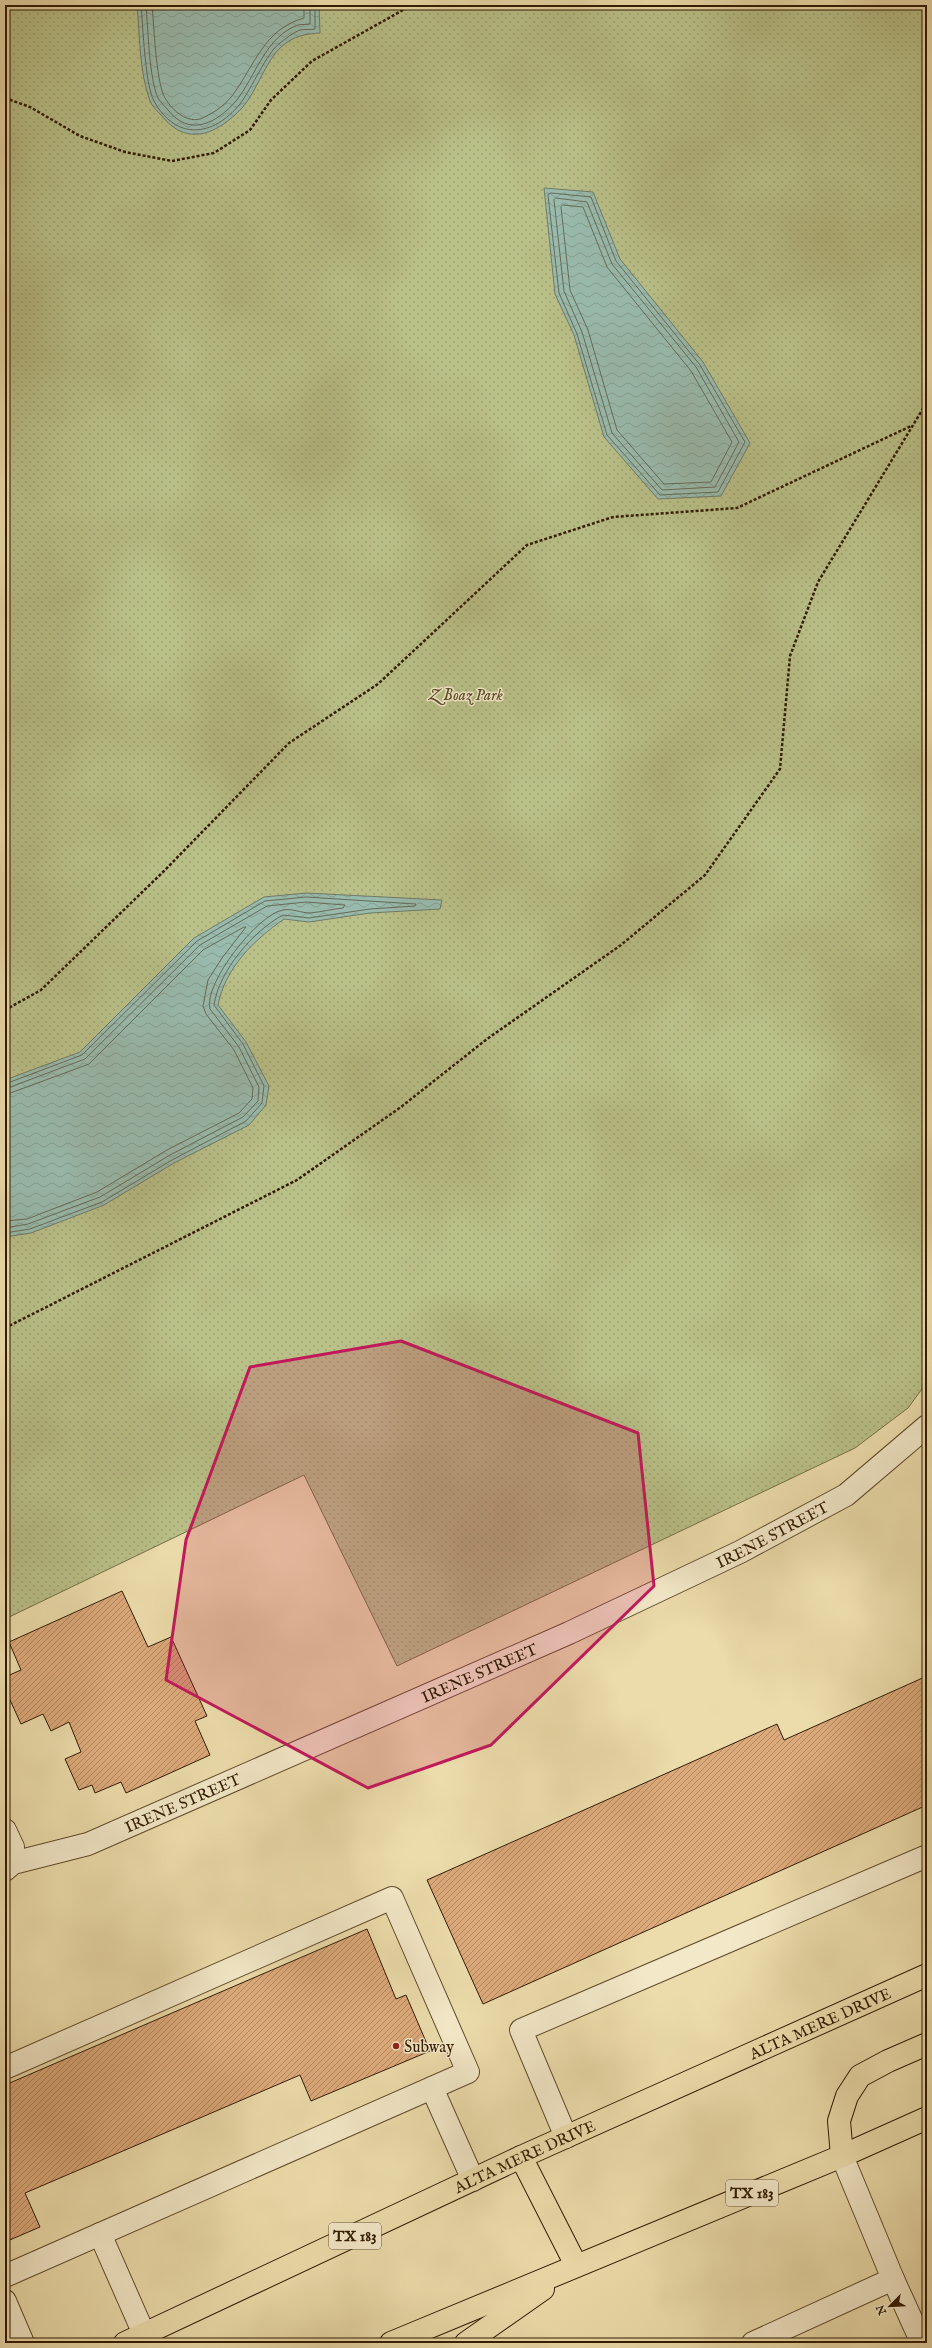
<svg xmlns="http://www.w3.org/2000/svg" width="932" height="2348" font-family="'IM FELL English',serif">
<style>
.green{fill:url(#green-dots);stroke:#756e44}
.water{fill:url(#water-waves);stroke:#6f7b68}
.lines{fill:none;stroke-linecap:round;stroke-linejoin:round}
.shore{stroke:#656b57;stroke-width:1}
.building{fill:url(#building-hatch);stroke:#311b00}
.minor-casing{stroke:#604b2b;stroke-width:24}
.major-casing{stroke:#311b00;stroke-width:24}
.path{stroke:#311b00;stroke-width:2.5;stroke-dasharray:3 2;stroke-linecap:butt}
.minor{stroke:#f3e8c8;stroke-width:22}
.major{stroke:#ecdcab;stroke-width:22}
.marked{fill:#c2185b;fill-opacity:0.2;stroke:#c2185b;stroke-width:3;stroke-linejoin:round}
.poi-dot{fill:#8f2418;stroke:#f3e8c8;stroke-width:1.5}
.labels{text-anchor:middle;stroke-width:3;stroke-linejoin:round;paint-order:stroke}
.shield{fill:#f3e8c8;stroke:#6b583c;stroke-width:1}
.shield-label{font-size:15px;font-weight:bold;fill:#311b00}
.park-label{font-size:16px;font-style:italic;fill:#5a4d29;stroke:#f3e8c8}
.street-label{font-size:16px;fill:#311b00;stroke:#f3e8c8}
.poi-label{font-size:16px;fill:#311b00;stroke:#f3e8c8;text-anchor:start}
</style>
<defs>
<pattern id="green-dots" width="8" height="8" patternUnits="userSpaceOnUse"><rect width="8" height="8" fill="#b9c088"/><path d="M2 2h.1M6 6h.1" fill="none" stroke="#a0a474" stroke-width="1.8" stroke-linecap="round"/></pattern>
<pattern id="water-waves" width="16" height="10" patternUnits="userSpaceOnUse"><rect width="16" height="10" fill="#99bbae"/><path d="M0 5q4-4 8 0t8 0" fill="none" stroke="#84a094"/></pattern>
<pattern id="building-hatch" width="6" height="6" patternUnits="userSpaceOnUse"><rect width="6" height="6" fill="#dca97a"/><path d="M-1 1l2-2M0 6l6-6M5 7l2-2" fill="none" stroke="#b38962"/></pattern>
</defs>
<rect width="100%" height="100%" fill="#ecdcab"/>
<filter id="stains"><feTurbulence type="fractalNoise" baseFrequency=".005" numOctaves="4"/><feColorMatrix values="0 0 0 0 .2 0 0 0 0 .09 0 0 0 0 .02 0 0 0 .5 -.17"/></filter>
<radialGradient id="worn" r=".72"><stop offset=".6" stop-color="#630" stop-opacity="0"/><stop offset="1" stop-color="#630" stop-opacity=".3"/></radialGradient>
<path class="green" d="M5,5H927V1382L908,1408L855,1448L397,1666L304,1475L5,1619Z"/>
<path class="water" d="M137,5H319L320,33C305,34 293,36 281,47C265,62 257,91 242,108C217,134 187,148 161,115C157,111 152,106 150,101C139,71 140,36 137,5Z
M544,188L593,192L620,259L703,362L750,443L721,496L658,499L604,437L574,335L555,294Z
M306,893L442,900L440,909L370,913L309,922L284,919C254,940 225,968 218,1005L246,1042L269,1086L266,1105L249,1125L174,1163L104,1205L31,1233L5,1237V1080L80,1052L194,938L264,897Z"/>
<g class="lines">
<path class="shore" d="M141,5C143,26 145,85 154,101C176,141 213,137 240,104C251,90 267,52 280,43C285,39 294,32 300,30C305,29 311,30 315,29V5
M146,5C148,28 149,78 158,98C160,102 165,106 168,110C189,137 216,124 236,101C256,76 265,37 298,25C302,24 306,25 310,24V5
M152,5C154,26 156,79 164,96C170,108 185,123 200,119C211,115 224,106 232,96C255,65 264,29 304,18V5
M551,193L591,197L616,261L700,365L745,442L718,492L660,495L607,435L577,334L559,293L548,195Z
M556,198L587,202L612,264L696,367L739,442L715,487L662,490L612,433L582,332L564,291L554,200Z
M563,205L583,207L607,267L691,371L732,442L711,482L664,484L617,430L588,330L570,290L561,207Z
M5,1084L82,1055L197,941L265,901L306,897L416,904L415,906L370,909L309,918L283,915C253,931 219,971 214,1005L243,1044L264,1086L262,1103L246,1121L172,1160L102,1202L30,1229L5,1233
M5,1089L85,1059L200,945L267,906L306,902L345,905L343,908C332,909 321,912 310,913C301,913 291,908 283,910C258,914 203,984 210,1009L239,1047L259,1087L258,1101L243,1117L170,1155L100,1197L28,1224L5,1228
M5,1095L89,1064L203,950L244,927H246L222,958L208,980L203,1006L206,1014L234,1050L253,1088L252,1099L239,1113L167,1150L97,1192L27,1219L5,1221"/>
</g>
<path class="building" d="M122,1591L148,1647L171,1637L207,1716L195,1721L210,1755L126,1793L121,1782L95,1793L92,1785L79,1790L65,1759L81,1752L69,1722L51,1731L43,1714L21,1724L5,1689V1677L21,1670L9,1642Z
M927,1676V1805L483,2004L427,1880L777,1724L784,1740Z
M367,1929L396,1999L406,1995L430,2051L311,2101L300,2075L25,2193L40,2227L5,2242V2085Z"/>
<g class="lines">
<g class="minor-casing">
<g id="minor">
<path d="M5,1830L13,1847V1863"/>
<path id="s1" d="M5,1870L13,1863L88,1844L569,1633L740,1552L846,1495L927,1426"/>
<path d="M5,2068L392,1898L468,2072L5,2276"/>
<path d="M432,2088L473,2180"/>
<path d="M566,2137L521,2030L927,1856"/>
<path d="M100,2234L144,2334"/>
<path d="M893,2279L922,2343"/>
<path d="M5,2301L23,2343"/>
<path d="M753,2343L893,2279L842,2156"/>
</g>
</g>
<g class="major-casing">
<g id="major">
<path d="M842,2156L839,2121L847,2096L860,2076L888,2061L927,2044"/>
<path d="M521,2157L576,2265"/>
<path id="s2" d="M125,2343L521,2157L927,1975"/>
<path d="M391,2343L842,2156L927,2118"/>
<path d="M466,2343L543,2289"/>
</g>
</g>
<path class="path" d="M5,98L30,107L80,136L125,152L172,161L214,153L250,130L271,100L312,61L412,5
M927,199L924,208L927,224
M5,1010L41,990L164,871L289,743L378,684L527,545L613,517L737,508L911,426
M5,1328L297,1180L401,1107L487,1039L621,945L705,875L780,769L790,656L818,582L927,402"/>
<use href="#minor" class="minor"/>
<use href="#major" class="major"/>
</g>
<path class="marked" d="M401,1341L638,1433L654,1586L491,1745L368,1788L166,1680L186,1540L250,1367Z"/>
<circle class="poi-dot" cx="396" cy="2046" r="4"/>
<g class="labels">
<g class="shield">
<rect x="726" y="2180" width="52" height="26" rx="3"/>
<rect x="329" y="2223" width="52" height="26" rx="3"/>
</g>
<g class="shield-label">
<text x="752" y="2198">TX 183</text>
<text x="355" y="2241">TX 183</text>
</g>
<g class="park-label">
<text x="466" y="700">Z Boaz Park</text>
</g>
<g class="street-label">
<text dy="6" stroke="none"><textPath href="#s1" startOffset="839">IRENE STREET</textPath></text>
<text dy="6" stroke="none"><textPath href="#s1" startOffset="515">IRENE STREET</textPath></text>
<text dy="6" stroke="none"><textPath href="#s1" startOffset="191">IRENE STREET</textPath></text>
<text dy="6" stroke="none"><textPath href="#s2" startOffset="765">ALTA MERE DRIVE</textPath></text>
<text dy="6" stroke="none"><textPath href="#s2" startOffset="441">ALTA MERE DRIVE</textPath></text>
</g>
<g class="poi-label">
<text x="404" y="2052">Subway</text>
</g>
</g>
<rect width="932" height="2348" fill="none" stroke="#ecdcab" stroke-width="20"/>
<rect x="6" y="6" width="920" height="2336" fill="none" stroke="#311b00" stroke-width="2"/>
<rect x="10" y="10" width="912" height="2328" fill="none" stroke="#311b00"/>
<g transform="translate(890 2306) rotate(246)" stroke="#f3e8c8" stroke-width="3" paint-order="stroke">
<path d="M0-3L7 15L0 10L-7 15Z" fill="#311b00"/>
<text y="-6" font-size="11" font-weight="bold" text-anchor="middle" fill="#311b00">N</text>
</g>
<rect width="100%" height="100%" filter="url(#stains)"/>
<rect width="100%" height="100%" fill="url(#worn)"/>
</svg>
